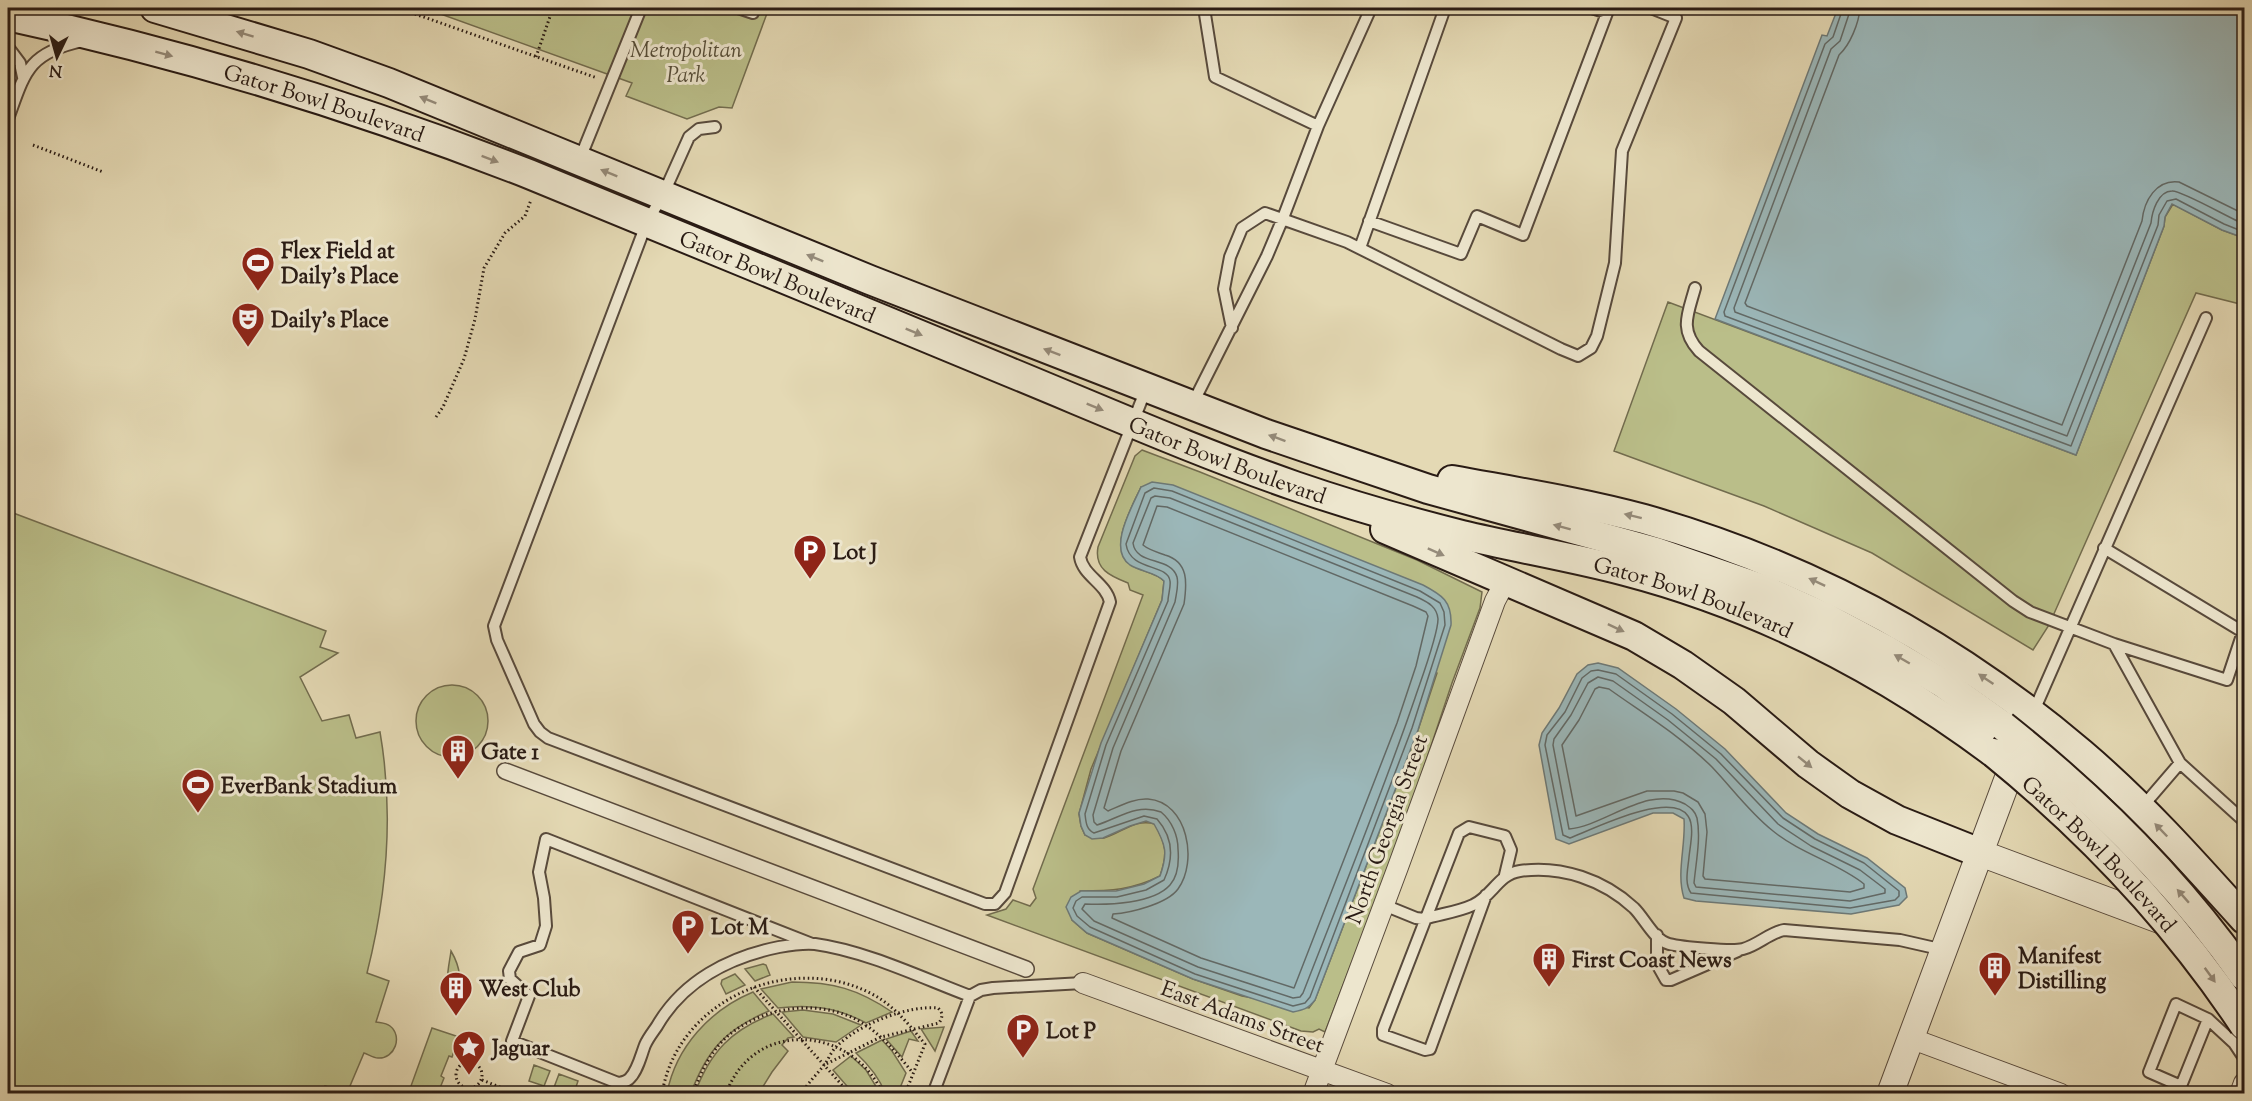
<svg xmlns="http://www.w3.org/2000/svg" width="2252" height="1101" font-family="'Sorts Mill Goudy',serif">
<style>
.green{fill:#babe89;stroke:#726c4e;stroke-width:1.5;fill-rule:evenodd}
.water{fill:#9bb7b9;stroke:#6d7977;stroke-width:1.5}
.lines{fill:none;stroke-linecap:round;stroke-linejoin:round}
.shore{stroke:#626966;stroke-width:1.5}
.service-casing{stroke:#584a3c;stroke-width:14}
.pedestrian-casing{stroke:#584a3c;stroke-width:18}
.minor-casing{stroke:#584a3c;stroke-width:22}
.tertiary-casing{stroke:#584a3c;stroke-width:28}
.secondary-casing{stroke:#291b14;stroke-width:32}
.path{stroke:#291b14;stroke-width:3;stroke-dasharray:1.5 3;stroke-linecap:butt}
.service{stroke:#ede6ce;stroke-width:10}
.pedestrian{stroke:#ede6ce;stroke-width:15}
.minor{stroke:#ede6ce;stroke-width:20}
.tertiary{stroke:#ede6ce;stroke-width:26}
.secondary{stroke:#ede6ce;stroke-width:28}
.secondary-bridge-casing{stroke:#291b14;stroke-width:32;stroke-linecap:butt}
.secondary-bridge{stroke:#ede6ce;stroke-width:28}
.oneway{fill:#958b7a}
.labels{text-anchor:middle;stroke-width:6;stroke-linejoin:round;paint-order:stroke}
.park-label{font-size:22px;font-style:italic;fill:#544c37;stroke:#ede6ce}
.street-label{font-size:22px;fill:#291b14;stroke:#ede6ce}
.poi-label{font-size:22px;font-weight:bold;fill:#291b14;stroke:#ede6ce;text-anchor:start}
</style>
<rect width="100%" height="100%" fill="#e4d9b4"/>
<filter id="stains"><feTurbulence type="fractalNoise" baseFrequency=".00333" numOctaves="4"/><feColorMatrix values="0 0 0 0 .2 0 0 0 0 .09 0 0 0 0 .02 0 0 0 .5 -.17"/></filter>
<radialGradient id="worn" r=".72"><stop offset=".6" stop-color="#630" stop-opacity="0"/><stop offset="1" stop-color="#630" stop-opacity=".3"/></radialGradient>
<path class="green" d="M424,8H769L732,108L719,107L687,119L626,96L632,83Z
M2173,204L2222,230L2244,238V305L2196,293L2049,625L2033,650L1872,553L1764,506L1614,451L1668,302L2076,455L2164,226L2165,217Z
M1142,450L1200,472L1417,560L1482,592L1480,608L1452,683L1403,830L1325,1032L1319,1029L1313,1032L1301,1031L987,915L1006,909L1013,900L1030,906L1036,898L1033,889L1143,595L1130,590L1128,583C1110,576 1094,569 1098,547L1135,456ZM1141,487L1437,673L1418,730L1315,1000L1309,1008L1242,996L1193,979L1087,933L1072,920L1080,891C1111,891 1132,890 1160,876C1168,853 1166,845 1155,824C1135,818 1122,833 1104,838C1099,839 1091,836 1085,835L1081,826L1079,814L1091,769L1162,600L1164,581C1156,572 1141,572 1131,565C1107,549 1132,507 1141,487Z
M8,511L326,631L320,647L338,653L300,677L322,721L349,715L356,738L380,732C394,813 387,894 367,973L389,981L376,1022C381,1023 386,1023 390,1026C403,1036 395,1059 378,1058C373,1058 368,1054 364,1053L347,1093L325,1086L321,1094L8,1093Z
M416 721a36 36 0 1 1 72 0a36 36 0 1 1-72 0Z
M451,951C461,968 462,982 456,1001C442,988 449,967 451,951Z
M763,964L766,965L770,975L755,981L745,969Z
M735,974L745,985L726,994L721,984L722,980Z
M792,982C833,982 858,989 892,1012L866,1023C837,1007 809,1004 778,1008L761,989Z
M753,992L769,1011C726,1029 707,1050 691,1093H667C676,1047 710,1010 753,992Z
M803,1010L833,1014L861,1025L836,1042L803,1037L782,1012Z
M773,1014L794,1037L788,1038L782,1045L788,1051L772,1072L759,1093H695C710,1052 732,1029 773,1014Z
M944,1027L935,1051L921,1029Z
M432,1028L459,1037L452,1057L449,1056L441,1076L444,1078L438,1093H430L411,1086Z
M911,1031L918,1041L909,1039L902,1057L886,1039Z
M882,1040L892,1051L906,1073L898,1093H885C879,1077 869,1065 856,1053Z
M851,1056L866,1070L880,1093H853L833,1070Z
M534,1065L550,1071L544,1086L529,1081Z
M559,1074L578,1081L574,1093H563L553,1090Z"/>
<path class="water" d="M1838,8H2244V238L2222,230L2172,204L2165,217L2164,226L2076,455L1715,319L1822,35L1827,36Z
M1152,482L1173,485L1423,585C1442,595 1452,601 1451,625L1418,730L1315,1000C1308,1009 1303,1010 1293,1012L1193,979L1087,933L1072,920L1066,907L1071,897L1081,891H1116L1144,884L1160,876C1168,853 1166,845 1154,824L1146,821L1130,826L1103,838L1092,839L1085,835L1081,826L1079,813L1101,743L1162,600L1164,581C1156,572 1141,572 1130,565C1107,549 1132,507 1141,487Z
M1598,663L1618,668L1676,709L1725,749L1786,813L1818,834L1867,858L1905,888L1907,897L1899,905L1851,914L1696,901L1684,898C1676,873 1686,845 1684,819L1673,813H1653L1569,844L1556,839L1539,745L1542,733L1559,708L1577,674L1588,665Z"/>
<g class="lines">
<path class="shore" d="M1843,8L1833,37L1825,44L1724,312L1725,316L2071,446L2158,225L2159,215L2167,201L2176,199L2224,224L2244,232
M1851,8L1840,41L1831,49L1734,308L1735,312L2067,436L2151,223C2152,212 2158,191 2172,191C2181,190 2231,219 2244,224
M1860,8C1859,23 1850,45 1839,55L1745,303L1747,306L2062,425L2142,221C2144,201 2156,179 2179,182L2244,214
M1154,488L1172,491L1420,591L1440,603L1444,612L1445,625L1412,728L1310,997L1305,1003L1293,1006L1195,974L1090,927L1077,916L1073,908L1076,901L1082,897H1117L1146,890L1164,880C1174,858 1173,837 1157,819L1144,816L1094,833C1086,829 1086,822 1085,814L1106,745L1168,601C1168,595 1171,587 1170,581C1168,563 1130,572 1126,544L1145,493Z
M1155,496L1170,498L1417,597C1427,602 1437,606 1438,619C1438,635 1421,680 1415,698C1381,797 1341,895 1303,993L1300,997L1293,998L1198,967L1094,921L1082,909L1085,904C1108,905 1153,904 1170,885C1178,876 1179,861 1178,849C1178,836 1172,821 1161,812C1137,803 1119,818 1097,825L1094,822L1093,815L1113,748L1175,602C1176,595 1179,585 1177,577C1171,556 1136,566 1133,543L1151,498Z
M1157,506L1167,507L1413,606L1426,612L1428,616L1416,666L1397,723L1294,988L1201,958L1112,918L1113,914C1130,913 1167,904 1178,889C1198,862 1188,802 1148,799C1134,798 1120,806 1108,811L1104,808L1121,751L1184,604C1187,583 1189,562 1165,555C1157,552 1149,550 1143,545Z
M1598,670L1616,674L1672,714L1721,754L1783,818L1815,839L1864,863L1899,891V896L1895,900L1850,908L1691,893C1684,883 1688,869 1689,857C1690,846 1695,826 1688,816C1671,790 1593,829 1570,838L1563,835L1545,745L1547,735L1565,712L1582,678L1591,671Z
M1598,677L1613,681L1668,720L1716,759L1778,824L1811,846L1860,870L1885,889V893L1850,901L1696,887L1694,883C1696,862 1701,838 1697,818C1695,811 1691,808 1685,804C1648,784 1605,826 1569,829L1553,745L1554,739L1571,715L1588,683Z
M1599,687L1609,689C1644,714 1682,737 1712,767C1732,788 1750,813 1773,831C1801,854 1838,863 1864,884V888L1850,892L1705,879L1703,876L1707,832L1705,814L1698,802L1683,793L1674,791H1647L1576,816L1562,745L1579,720L1595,689Z"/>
<g class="service-casing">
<path id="service" d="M738,8L753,13
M1204,8L1215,77L1318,126
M8,47L20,63L23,77
M8,119C25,72 28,53 82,41
M715,127L699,129L689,137L663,195L647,222L494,626L497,640L534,724L540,732L548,738L985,904H995L1005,893L1110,602C1106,583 1083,576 1080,557L1146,389
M579,161L641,8
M1369,221L1461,254L1477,216L1523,235L1607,13L1592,8
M1360,248L1445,8
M1695,288C1688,314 1679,329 1699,351L2013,601L2030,612L2114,644L2180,763
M1232,328L1224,289L1230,257L1242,228L1265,213L1347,242L1561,349L1578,356L1591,348L1597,336L1615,263L1622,151L1676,18L1651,8
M1193,403L1267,256L1283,218L1318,126L1371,8
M2104,548L2243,632L2227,680L2114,644
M2033,713L2206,318
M2143,806L2180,763L2244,821
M1486,895L1430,1049L1425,1050L1383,1035V1029L1459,833L1469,827L1505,836L1511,850L1505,875
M1384,905L1416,918L1424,919C1440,914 1458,912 1473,905C1492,897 1498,874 1520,871C1561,865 1604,880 1634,908C1645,919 1654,940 1669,944C1681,947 1732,952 1743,949C1758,945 1769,933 1784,930L1900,940L1944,950
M1657,935V964L1666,980H1671L1738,951
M812,944L546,839L539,872L544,898L546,926L540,945L519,952L509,971L510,979L529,996L512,1041L618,1083C623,1082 627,1082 630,1078C638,1070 641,1055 645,1045C648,1038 653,1032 657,1026C683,981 729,957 779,947C790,945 804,943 815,944C866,951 922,978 970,996
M2208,1019L2181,1086L2149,1072L2176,1004L2208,1019L2234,1043L2244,1058
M933,1094L970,996L981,990L993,988L1083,983"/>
</g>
<g class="pedestrian-casing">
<path id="pedestrian" d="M505,771L1026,969"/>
</g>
<g class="minor-casing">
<path id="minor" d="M1083,983L1387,1094
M1910,1038L2061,1094
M1313,1094L1398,867L1495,601L1505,582
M2240,1094L2244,1083"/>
</g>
<g class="tertiary-casing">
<path id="tertiary" d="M1980,853L2173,925
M1890,1094L2018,751"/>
</g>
<g class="secondary-casing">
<g id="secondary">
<path d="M155,8L309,54L389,83L870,280L1266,434L1428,489L1656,552L1763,589L1825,617L1885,649L1944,684L2003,726"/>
<path id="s1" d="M8,16C185,54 360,108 529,174C688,239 848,305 1007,371C1102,410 1197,452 1295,486C1350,505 1406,521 1462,535C1517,548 1572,557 1625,571C1759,606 1883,670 1994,753"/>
<path d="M1452,480C1517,492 1581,502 1644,519C1806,565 1953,644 2081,753C2140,803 2192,861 2244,919"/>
<path d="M1385,529L1634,636L1683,665L1734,701L1808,764L1850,794L1897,820L1980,853"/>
</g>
</g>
<path class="path" d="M398,8L597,78
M536,57L553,8
M33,145L103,172
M436,417L443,407L464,359L475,319L484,268L505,233L525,216L531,200
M754,987L850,1094
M456 1075a13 13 0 1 1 26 0a13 13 0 1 1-26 0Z
M482,1080L517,1094
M662,1094C677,999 791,951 872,994C895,1006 909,1025 925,1044L905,1094
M693,1094C700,1073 712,1049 729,1035C765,1005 824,998 864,1024C884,1037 898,1055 913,1073
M726,1094C753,1018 852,1025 883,1094
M801,1094C808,1083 817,1074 825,1064C829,1058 832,1050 838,1045C860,1024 908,1005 938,1008C943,1013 943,1017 939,1023L881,1037L824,1065"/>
<use href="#service" class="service"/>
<use href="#pedestrian" class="pedestrian"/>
<use href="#minor" class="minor"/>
<use href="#tertiary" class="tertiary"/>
<use href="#secondary" class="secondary"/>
<g class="secondary-bridge-casing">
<g id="secondary-bridge">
<path d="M2003,726C2095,799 2177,880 2244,976"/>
<path id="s2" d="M1994,753C2091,832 2175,921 2244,1025"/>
</g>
</g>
<use href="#secondary-bridge" class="secondary-bridge"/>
</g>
<defs><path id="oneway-solid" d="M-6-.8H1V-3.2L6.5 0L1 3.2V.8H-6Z" transform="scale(1.5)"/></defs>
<g class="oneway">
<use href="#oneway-solid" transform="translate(245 34) rotate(-163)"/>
<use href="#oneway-solid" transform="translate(164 54) rotate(15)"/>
<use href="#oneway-solid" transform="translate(428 100) rotate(-158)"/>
<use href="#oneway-solid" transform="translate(490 159) rotate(21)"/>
<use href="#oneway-solid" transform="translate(609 173) rotate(-158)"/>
<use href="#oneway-solid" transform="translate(815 258) rotate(-158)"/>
<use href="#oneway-solid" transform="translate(914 332) rotate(22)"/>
<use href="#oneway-solid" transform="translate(1052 352) rotate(-159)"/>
<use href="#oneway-solid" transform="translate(1095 407) rotate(22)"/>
<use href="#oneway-solid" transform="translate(1277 438) rotate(-160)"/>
<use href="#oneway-solid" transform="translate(1633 516) rotate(-166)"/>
<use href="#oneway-solid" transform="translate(1562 527) rotate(-165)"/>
<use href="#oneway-solid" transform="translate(1436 552) rotate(24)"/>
<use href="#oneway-solid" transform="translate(1817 582) rotate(-155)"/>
<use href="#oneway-solid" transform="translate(1616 628) rotate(25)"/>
<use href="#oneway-solid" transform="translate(1902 659) rotate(-150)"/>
<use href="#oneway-solid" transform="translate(1986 679) rotate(-146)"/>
<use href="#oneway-solid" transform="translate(1805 762) rotate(39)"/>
<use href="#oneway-solid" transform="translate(2161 830) rotate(-134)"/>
<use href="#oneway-solid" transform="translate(2183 896) rotate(-131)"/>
<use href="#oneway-solid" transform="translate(2210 975) rotate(54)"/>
</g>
<defs>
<g id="stadium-pin" transform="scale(1.725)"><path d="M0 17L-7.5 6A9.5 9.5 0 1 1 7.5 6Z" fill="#8f2418" stroke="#ede6ce"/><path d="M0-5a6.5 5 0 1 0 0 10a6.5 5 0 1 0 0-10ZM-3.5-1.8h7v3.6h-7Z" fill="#fff"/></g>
<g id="theatre-pin" transform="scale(1.725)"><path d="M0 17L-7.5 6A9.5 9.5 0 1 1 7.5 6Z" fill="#8f2418" stroke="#ede6ce"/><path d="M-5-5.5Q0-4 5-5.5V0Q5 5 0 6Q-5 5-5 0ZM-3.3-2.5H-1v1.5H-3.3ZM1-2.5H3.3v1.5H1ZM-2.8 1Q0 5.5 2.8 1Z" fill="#fff"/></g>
<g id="parking-pin" transform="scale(1.725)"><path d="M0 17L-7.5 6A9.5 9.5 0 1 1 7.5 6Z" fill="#8f2418" stroke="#ede6ce"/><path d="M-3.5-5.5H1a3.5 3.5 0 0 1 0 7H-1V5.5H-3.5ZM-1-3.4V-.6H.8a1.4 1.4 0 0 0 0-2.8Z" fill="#fff"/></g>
<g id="building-pin" transform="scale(1.725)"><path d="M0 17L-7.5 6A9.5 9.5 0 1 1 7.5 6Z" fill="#8f2418" stroke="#ede6ce"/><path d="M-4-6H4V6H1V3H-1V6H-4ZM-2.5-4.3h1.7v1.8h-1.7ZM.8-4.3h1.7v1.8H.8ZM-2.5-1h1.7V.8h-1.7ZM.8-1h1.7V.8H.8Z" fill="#fff"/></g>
<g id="sight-pin" transform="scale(1.725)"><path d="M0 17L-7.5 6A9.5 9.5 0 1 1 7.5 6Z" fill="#8f2418" stroke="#ede6ce"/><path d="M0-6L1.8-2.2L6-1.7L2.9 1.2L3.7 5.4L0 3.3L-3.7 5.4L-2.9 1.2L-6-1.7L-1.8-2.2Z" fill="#fff"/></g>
</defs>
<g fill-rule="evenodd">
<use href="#stadium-pin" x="258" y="263"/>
<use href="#theatre-pin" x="248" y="319"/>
<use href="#parking-pin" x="810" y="551"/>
<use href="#building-pin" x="458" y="751"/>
<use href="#stadium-pin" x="198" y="785"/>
<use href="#parking-pin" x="688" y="926"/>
<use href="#building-pin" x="1549" y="959"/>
<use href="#building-pin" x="1995" y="968"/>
<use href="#building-pin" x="456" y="988"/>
<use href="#parking-pin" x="1023" y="1030"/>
<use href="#sight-pin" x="469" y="1047"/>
</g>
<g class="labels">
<g class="park-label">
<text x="686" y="57">Metropolitan<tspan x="686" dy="25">Park</tspan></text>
</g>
<g class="street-label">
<text dy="8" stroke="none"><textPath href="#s1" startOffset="328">Gator Bowl Boulevard</textPath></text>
<text dy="8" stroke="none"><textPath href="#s1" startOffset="814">Gator Bowl Boulevard</textPath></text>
<text dy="8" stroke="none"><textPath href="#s1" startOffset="1300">Gator Bowl Boulevard</textPath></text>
<text dy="8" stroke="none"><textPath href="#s1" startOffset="1786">Gator Bowl Boulevard</textPath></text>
<text transform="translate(1386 829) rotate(-70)" y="8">North Georgia Street</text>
<text dy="8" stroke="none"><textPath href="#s2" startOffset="146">Gator Bowl Boulevard</textPath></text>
<text transform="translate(1243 1016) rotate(20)" y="8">East Adams Street</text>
</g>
<g class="poi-label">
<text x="281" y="258">Flex Field at<tspan x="281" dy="25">Daily's Place</tspan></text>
<text x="271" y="327">Daily's Place</text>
<text x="833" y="559">Lot J</text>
<text x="481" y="759">Gate 1</text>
<text x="221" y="793">EverBank Stadium</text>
<text x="711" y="934">Lot M</text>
<text x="2018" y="963">Manifest<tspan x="2018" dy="25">Distilling</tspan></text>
<text x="1572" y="967">First Coast News</text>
<text x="479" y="996">West Club</text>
<text x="1046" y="1038">Lot P</text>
<text x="492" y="1055">Jaguar</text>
</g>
</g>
<rect width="2252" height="1101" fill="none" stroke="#e4d9b4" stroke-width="30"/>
<rect x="9" y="9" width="2234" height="1083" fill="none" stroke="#291b14" stroke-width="3"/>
<rect x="15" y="15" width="2222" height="1071" fill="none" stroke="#291b14" stroke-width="1.5"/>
<g transform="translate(57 57) rotate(185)" stroke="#ede6ce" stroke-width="4.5" paint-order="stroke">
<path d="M0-4.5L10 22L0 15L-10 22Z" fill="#291b14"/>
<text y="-9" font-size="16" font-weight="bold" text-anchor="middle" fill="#291b14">N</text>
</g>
<rect width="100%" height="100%" filter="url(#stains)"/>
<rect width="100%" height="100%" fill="url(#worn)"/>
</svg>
